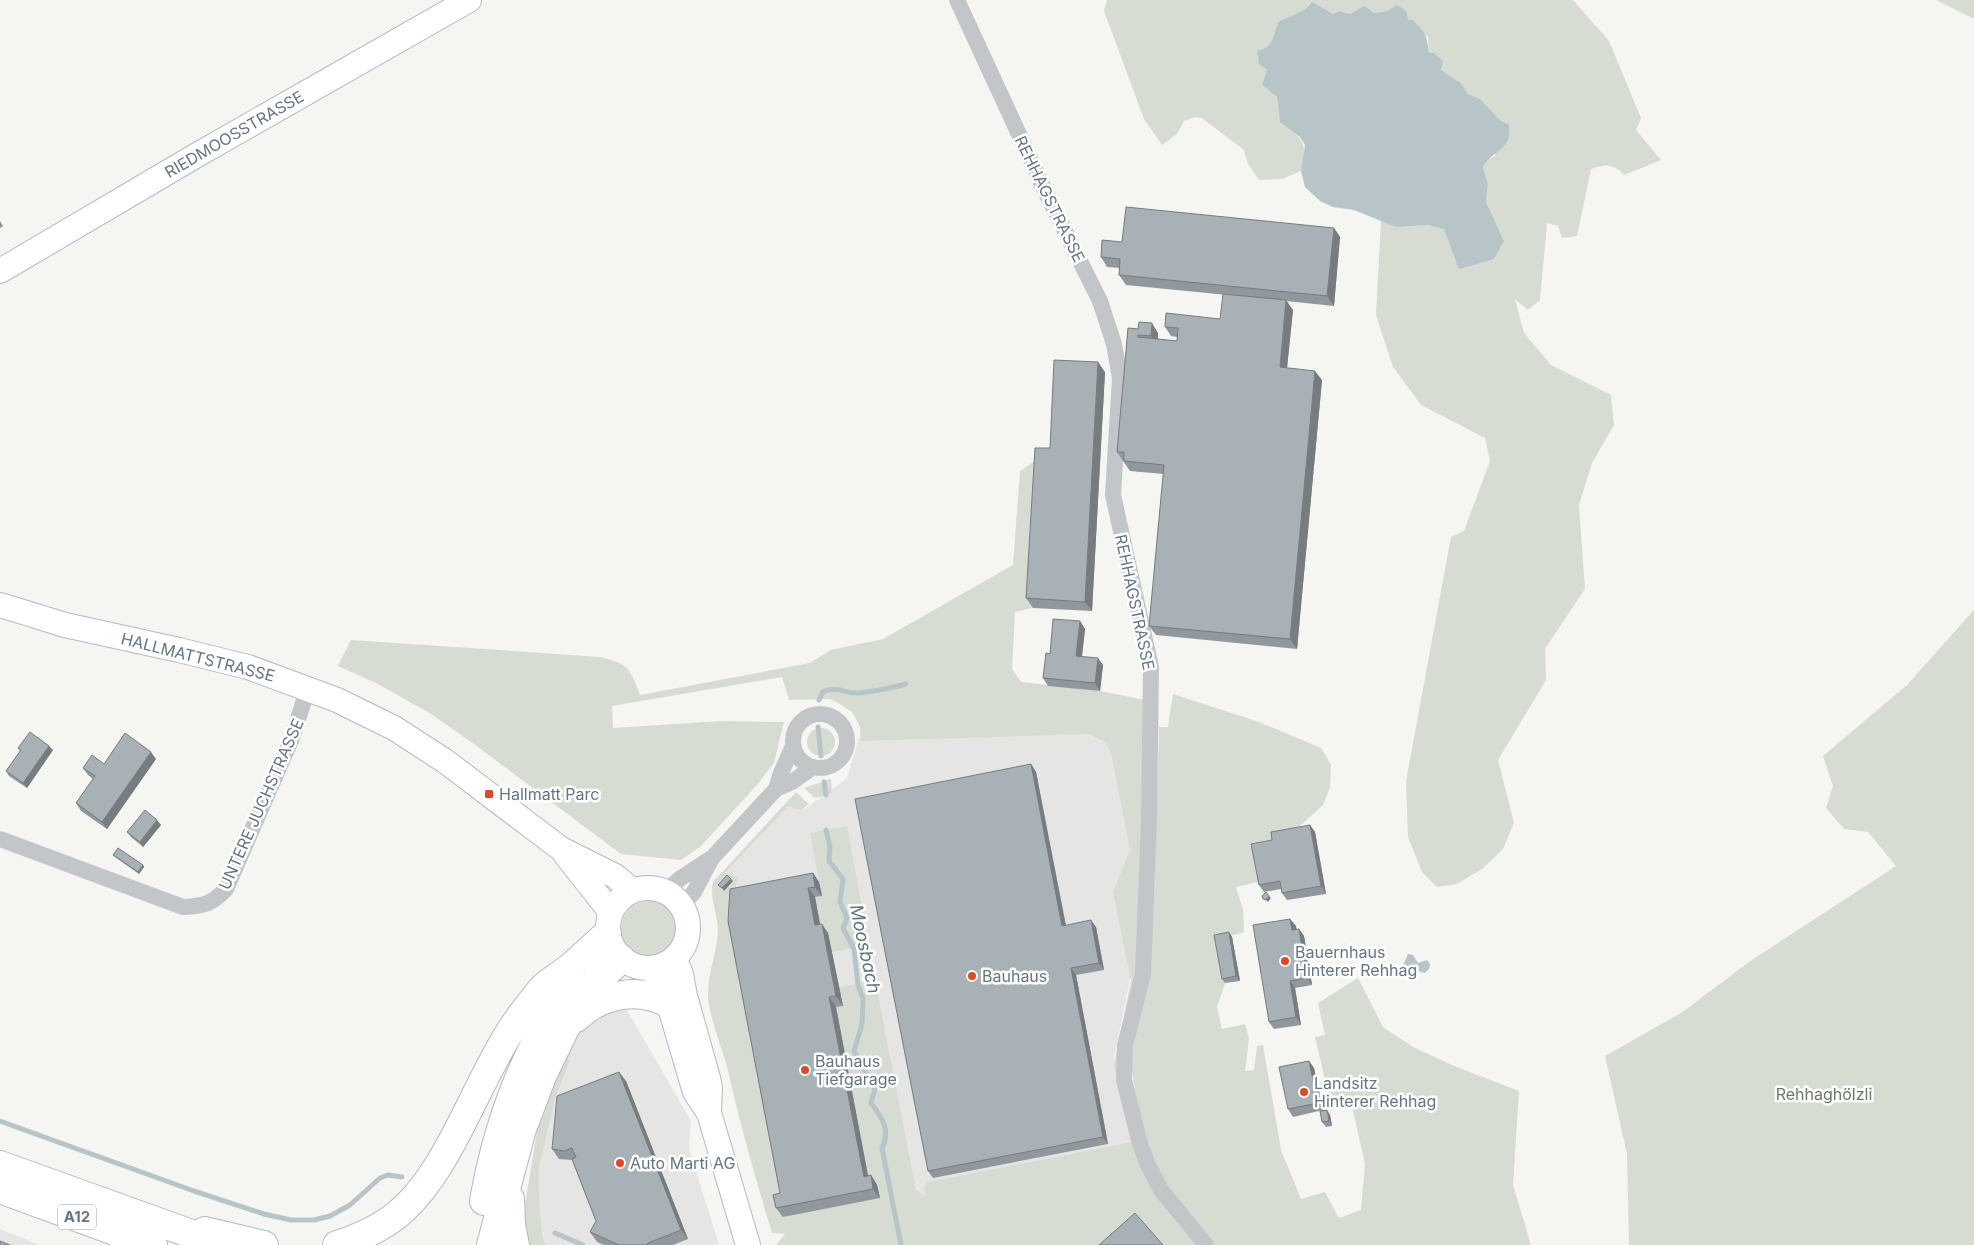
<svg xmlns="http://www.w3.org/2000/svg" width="1974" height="1245" font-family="Inter,sans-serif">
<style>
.built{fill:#e5e6e4}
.green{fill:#d6dcd2}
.water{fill:#b7c5c8}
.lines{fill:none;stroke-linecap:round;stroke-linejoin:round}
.stream{stroke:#b7c5c8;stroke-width:5}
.secondary-casing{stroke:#b4babe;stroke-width:26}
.highway-casing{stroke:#b5b8bb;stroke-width:30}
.street{stroke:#c2c6c9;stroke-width:16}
.secondary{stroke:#fff;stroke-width:24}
.highway{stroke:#fff;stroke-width:28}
.wall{fill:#90989d}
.shaded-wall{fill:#767c7f}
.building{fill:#a8b1b6;stroke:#767c7f}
.poi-dot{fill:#e54621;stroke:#fff;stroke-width:2}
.labels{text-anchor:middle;stroke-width:5;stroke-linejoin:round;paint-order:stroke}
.shield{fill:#fff;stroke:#929fa8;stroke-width:1}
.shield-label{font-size:15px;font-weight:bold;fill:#637683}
.street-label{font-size:16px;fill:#637683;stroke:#fff}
.poi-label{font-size:16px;fill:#637683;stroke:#fff;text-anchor:start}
.park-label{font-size:16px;fill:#687a62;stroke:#fff}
.water-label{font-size:18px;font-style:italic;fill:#5f787f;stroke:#fff}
</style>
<rect width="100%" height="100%" fill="#f5f5f1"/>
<path class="built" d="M865,718L1122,719L1136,949L1114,1059L1136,1151L925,1196L780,1221L716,884L786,803L805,809L847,778Z
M624,1005L691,1121L689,1149L719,1245H546L543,1238L540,1214L539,1168L556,1096L571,1061L564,1058L585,1023Z
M0,1229L40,1245H0Z"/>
<path class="green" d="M1107,0H1573L1609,41L1641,118L1636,130L1661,160L1624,175C1614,163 1605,164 1591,169L1577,236L1562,238L1558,226L1547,223L1540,300L1528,310L1515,299L1524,333L1551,365L1611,395L1614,425L1592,463L1579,505L1585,589L1545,649L1546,680L1498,760L1514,823L1503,849L1482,869L1457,884L1437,887L1422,872L1408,837L1406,781L1451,537L1464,531L1490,461L1485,438L1421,405L1393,367L1376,315L1381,220L1396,227L1428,225L1504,241L1486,202L1488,184L1483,167L1487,160L1495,156L1501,121L1480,99L1468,94L1461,83L1441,70L1429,53L1428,37L1408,20L1387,11L1374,13L1350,14L1339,11L1333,14L1309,4L1304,10L1278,22L1272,41L1267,47L1260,49L1267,70L1262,85L1277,97L1280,122C1302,138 1309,142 1301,171L1282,179L1259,180L1248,164L1244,150L1202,118L1195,117L1184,121L1177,134L1162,145L1144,119L1104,11Z
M1936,0H1974V19Z
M1041,457L1033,608L1015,612L1012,669L1021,682L1100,691L1145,700L1137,975L1119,1054L1136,1151L1197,1245H776L785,1234L772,1233C756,1180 741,1128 729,1075C724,1052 710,1020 708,998C707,974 717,954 718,931C718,915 709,897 713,882L796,792L809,804L801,810L788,806L725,873L738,877L736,883L737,898L870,1186L836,1007L842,1005L839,987L875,980L916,1190L925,1196L924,1187L928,1182L1132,1142L1114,1064L1131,981L1113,892L1130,850L1111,752L1105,742L1089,734L861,741L860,727L853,713L840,704L830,699L789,700L782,677L612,706L613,728L722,721L784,722L774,763L756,786L700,847L681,860L621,854L474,744L431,714L378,684L338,666L351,640L600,657C629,664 630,668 640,695L810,663L831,650L883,639L1013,565L1020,471Z
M1974,610V1245H1629L1627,1154L1605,1056L1681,1013L1749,962L1896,866L1868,832L1844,829L1826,808L1833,786L1823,756L1907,685Z
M1173,694L1259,722L1321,748L1331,765L1330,787L1323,805L1301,825L1277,839L1262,881L1236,887L1243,910L1244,932L1217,940L1225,983L1217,1007L1222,1029L1245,1024L1249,1038L1245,1071L1254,1070L1257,1046L1263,1045L1281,1150L1301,1199L1325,1192L1339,1218L1361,1210L1365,1164L1351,1102L1331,1105L1315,1037L1325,1035L1318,1003L1358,978L1383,1027L1413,1047L1454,1066L1519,1091L1513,1185L1531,1245H1215L1166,1192L1149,1151L1138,1112L1131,1063L1154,893L1159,727H1168Z
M807 742a14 14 0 1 1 28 0a14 14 0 1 1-28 0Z
M831,779L832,793L815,798L804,788Z
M847,826L869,945L832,952L828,934L822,935L815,897L822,896L810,833Z
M621 929a28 28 0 1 1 56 0a28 28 0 1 1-56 0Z
M564,1058L571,1060L556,1096L539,1168L540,1214L543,1238L546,1245H529L526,1237L524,1211L537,1131L544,1104Z"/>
<path class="water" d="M1312,2L1333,14L1339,11L1350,14L1364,6L1374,13L1387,11L1397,5L1406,11L1408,20H1413C1425,32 1427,35 1429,53H1434L1443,61L1441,70L1461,83L1468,94L1480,99L1501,121L1509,125C1512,152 1493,149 1483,167L1488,184L1486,202L1504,241L1494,259L1459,269L1444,229L1428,225L1396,227L1354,210L1333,207L1320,201L1305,187L1301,171L1305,145L1300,137L1280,122L1277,97L1262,85L1267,70L1259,64L1257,51L1267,47L1272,41L1278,22L1304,10Z
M1408,954L1413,955L1418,963L1427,960L1430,964L1429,969L1425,973L1409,969L1403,965Z"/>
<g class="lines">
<path class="stream" d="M819,700L823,692C836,685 845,694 858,693C874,692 890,688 906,684
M818,727L821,756
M824,782L826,795
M826,830L830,846L829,861L843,879L840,902L847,918L843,928L854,949L858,985L863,999L862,1024L854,1051L875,1089L871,1103C882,1117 891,1131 882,1148L901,1245
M0,1121L194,1191L264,1214L291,1220H314L330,1216L350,1205L380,1178L388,1175L402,1177
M555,1233L583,1245"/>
<g class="secondary-casing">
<path id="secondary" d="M0,271L197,155L469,0
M0,605L65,625L179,650L248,667L337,700L394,728L445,761L561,849L615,876L632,890
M565,854L610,911
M608 928a40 40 0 1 1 80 0a40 40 0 1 1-80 0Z
M675,959L681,974L685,996L708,1078L710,1088L709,1111
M652,969L666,994L695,1092L709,1113L748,1245"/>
</g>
<g class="highway-casing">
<path id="highway" d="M576,1018C601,994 639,986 669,1004
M0,1165L222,1245
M0,1189L153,1245
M510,1199L511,1225L515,1245
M484,1201C492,1155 506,1107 525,1065C539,1035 556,1006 569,975
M205,1231L264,1245
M337,1245C359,1238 380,1229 398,1214C449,1172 476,1082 513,1027C522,1014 531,1002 541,990C550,980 564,974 574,964C585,954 596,944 607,934
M491,1245L522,1129L542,1076L575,1008L586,992L601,977L621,959"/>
</g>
<path class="street" d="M957,0L1047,195L1100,301L1114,344L1120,378L1113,495L1151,667L1149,819L1143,974L1125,1046L1124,1080L1140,1144L1148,1165L1161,1190L1206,1245
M793 741a27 27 0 1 1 54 0a27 27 0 1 1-54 0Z
M776,789L781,773L793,746
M0,839L183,907C204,906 212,904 226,889L292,738L308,688
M665,891L681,878L713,857L776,789L792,782L813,767
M682,906L694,892L712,858"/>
<use href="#secondary" class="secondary"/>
<use href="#highway" class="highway"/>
</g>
<path class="wall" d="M0,221L3,226L0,228Z
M1334,228L1340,237L1334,306L1286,301L1293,310L1287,368L1322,380L1297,649L1156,635L1149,626L1164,474L1130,471L1117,452L1128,328L1158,333V339L1177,341V337L1171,336L1165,327L1220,319L1227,295L1126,285L1119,275L1120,268L1107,267L1101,257Z
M1105,372L1092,611L1033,608L1026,598L1050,448Z
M1080,621L1085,629L1082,657L1103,665L1100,691L1048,686L1043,678L1050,654Z
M18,748L53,750L27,788L9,776L6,771L20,751Z
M156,759L107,829L81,811L76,803L93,779L88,775L83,768L104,764Z
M1031,764L1036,772L1066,925L1096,927L1104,970L1076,975L1108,1144L933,1178L928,1171Z
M161,825L143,847L131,837L127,832Z
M1310,825L1315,832L1326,894L1287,900L1282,893L1281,889L1264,892L1259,885L1272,840Z
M113,855L143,865L144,867L139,874L115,857Z
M813,873L819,882L822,896L815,897L820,924L828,933L843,1006L836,1007L868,1176L871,1175L877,1185L880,1198L783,1217L776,1208L780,1193L728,921Z
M1290,919L1296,926V930L1299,929L1304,936L1312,985L1295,988L1301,1025L1274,1029L1269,1022Z
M1229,932L1232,937L1240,981L1225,983L1222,979Z
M1309,1061L1314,1068L1323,1110L1293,1117L1288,1109Z
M626,1081L688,1239L673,1245H604L597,1242L590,1232L596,1221L572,1160L559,1159L552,1149Z
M1330,1115L1332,1126L1326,1127L1322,1122Z"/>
<path class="shaded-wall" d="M1334,228L1340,237L1334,306L1327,296Z
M1286,300L1293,310L1286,377L1280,367Z
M1152,323L1158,333L1157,345L1151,336Z
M1098,362L1105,372L1092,611L1085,602Z
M1315,371L1322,380L1297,649L1290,639Z
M1080,621L1085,629L1081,663L1076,656Z
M1098,658L1103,665L1100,691L1095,683Z
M49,746L53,750L27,788L23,783Z
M151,752L156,759L107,829L102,822Z
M1031,764L1036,772L1067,933L1062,926Z
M157,820L161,825L143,847L140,842Z
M1310,825L1315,832L1326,894L1321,886Z
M143,865L144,867L139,874L138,872Z
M813,873L819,882L822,896L815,887Z
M731,879L733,881L724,891L722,888Z
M808,888L815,897L822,935L815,925Z
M1269,896L1271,898L1268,902L1266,900Z
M1290,919L1296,926L1298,937L1292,930Z
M1091,920L1096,927L1104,970L1099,963Z
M822,924L828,933L843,1006L836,996Z
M1299,929L1304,936L1312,985L1307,978Z
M1229,932L1232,937L1240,981L1236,976Z
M1071,968L1076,975L1108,1144L1103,1137Z
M1290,981L1295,988L1301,1025L1296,1017Z
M829,997L836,1007L870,1186L864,1177Z
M1309,1061L1314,1068L1323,1110L1318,1103Z
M619,1072L626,1081L688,1239L681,1230Z
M1327,1110L1330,1115L1332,1126L1329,1121Z
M871,1175L877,1185L880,1198L873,1189Z"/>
<path class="building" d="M1126,207L1334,228L1327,296L1119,275L1120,259L1101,257L1102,240L1122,242Z
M1223,294L1286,300L1280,367L1315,371L1290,639L1149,626L1164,465L1124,461V452H1117L1128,328L1138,329L1139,322L1152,323L1151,336L1138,335V337L1177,341L1178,328L1165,327L1166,313L1220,319Z
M1054,360L1098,362L1085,602L1026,598L1035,448H1050Z
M1053,619L1080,621L1076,656L1098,658L1095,683L1043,678L1046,653L1050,654Z
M30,732L49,746L23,783L6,771L21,750L18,748Z
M125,733L151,752L102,822L76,803L95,776L83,768L92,755L104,764Z
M1031,764L1062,926L1091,920L1099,963L1071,968L1103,1137L928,1171L855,799Z
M145,810L157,820L140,842L127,832Z
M1310,825L1321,886L1282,893L1280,881L1259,885L1251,844L1272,840L1271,832Z
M118,848L143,865L138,872L113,855Z
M813,873L815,887L808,888L815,925L822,924L836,996L829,997L864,1177L871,1175L873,1189L776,1208L773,1195L780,1193L728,921L730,889Z
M727,875L731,879L722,888L718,885Z
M1266,892L1269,896L1266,900L1263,899L1262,896Z
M1290,919L1292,930L1299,929L1307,978L1290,981L1296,1017L1269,1022L1253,925Z
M1229,932L1236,976L1222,979L1214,935Z
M1309,1061L1318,1103L1288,1109L1279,1067Z
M619,1072L681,1230L648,1243L647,1245H619L590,1232L596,1221L572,1159L576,1157L572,1148L564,1151L552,1149L557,1096Z
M1327,1110L1329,1121L1322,1122L1320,1111Z
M1135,1213L1163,1245H1099Z
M0,1241L10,1245H0Z"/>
<g class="poi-dot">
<rect x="484" y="789" width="10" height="10" rx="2.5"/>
<circle cx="1285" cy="961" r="5"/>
<circle cx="972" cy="976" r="5"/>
<circle cx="805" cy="1070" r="5"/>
<circle cx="1304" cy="1092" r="5"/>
<circle cx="620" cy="1163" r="5"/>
</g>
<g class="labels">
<rect class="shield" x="58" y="1204.5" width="38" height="25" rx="4"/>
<g class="shield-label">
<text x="77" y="1222">A12</text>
</g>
<g class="street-label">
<text transform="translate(234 134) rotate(-30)" y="6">RIEDMOOSSTRASSE</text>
<text transform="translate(1050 199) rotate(64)" y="6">REHHAGSTRASSE</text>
<text transform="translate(1135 602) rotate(78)" y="6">REHHAGSTRASSE</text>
<text transform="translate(198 657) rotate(14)" y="6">HALLMATTSTRASSE</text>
<text transform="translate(261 804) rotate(-66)" y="6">UNTERE JUCHSTRASSE</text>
</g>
<g class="poi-label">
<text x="499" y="800">Hallmatt Parc</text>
<text x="1295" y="958">Bauernhaus<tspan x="1295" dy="18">Hinterer Rehhag</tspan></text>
<text x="982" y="982">Bauhaus</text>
<text x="815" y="1067">Bauhaus<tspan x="815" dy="18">Tiefgarage</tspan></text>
<text x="1314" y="1089">Landsitz<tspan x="1314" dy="18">Hinterer Rehhag</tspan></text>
<text x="630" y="1169">Auto Marti AG</text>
</g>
<g class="park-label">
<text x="1824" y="1100">Rehhaghölzli</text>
</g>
<g class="water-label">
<text transform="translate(865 949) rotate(78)" y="6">Moosbach</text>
</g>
</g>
</svg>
